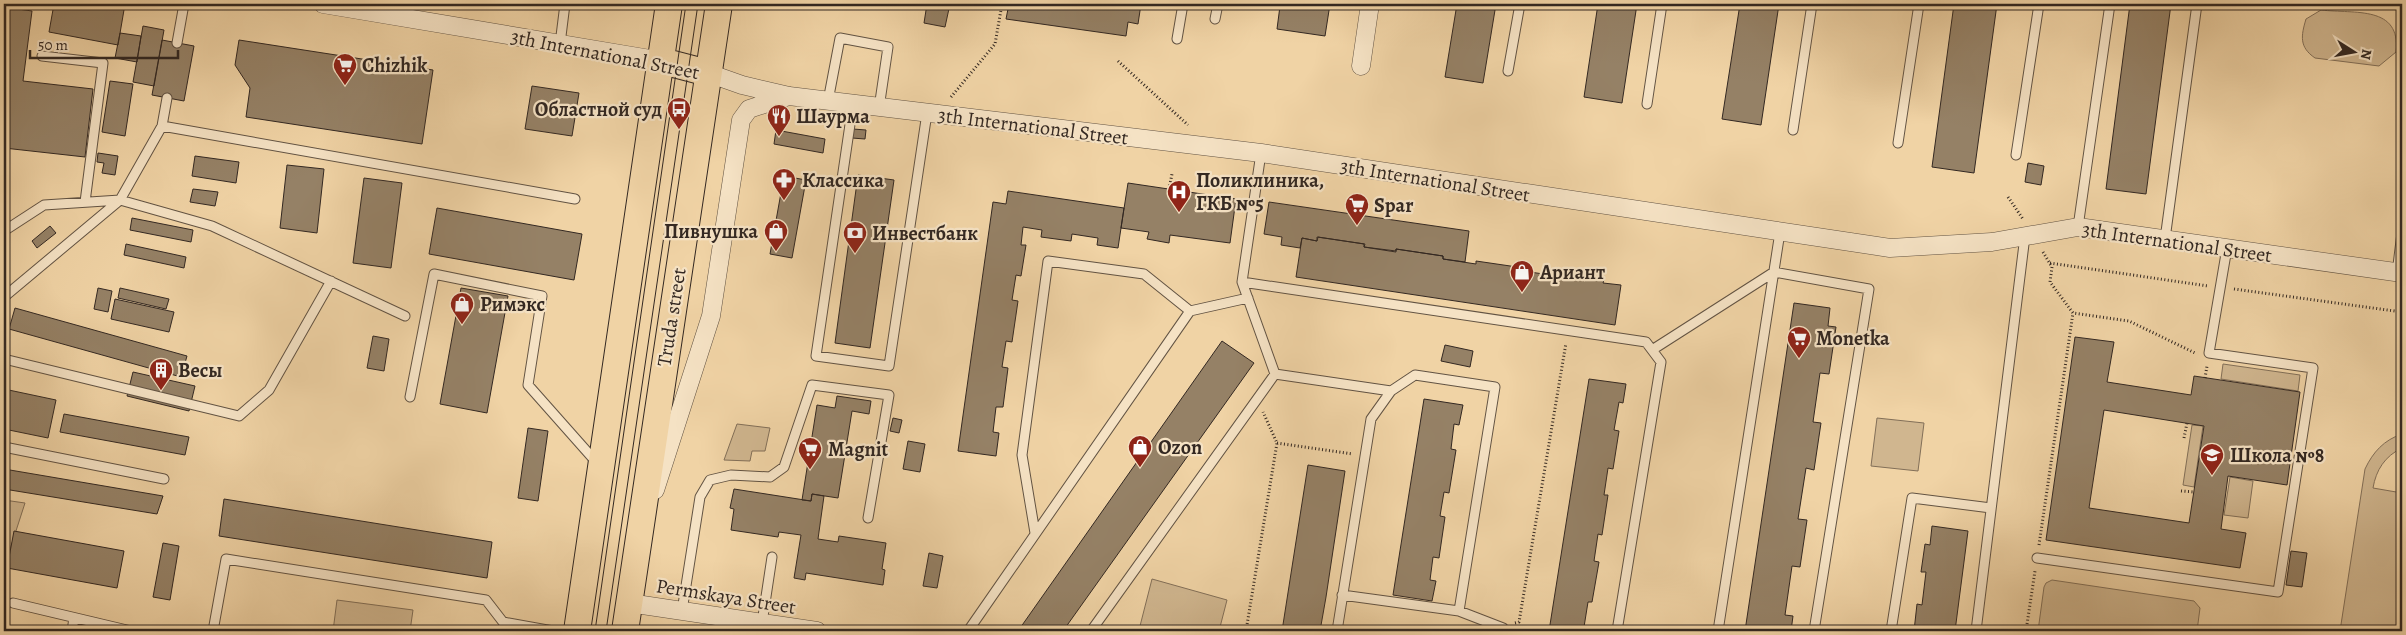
<svg xmlns="http://www.w3.org/2000/svg" width="2406" height="635" font-family="Alegreya,serif">
<style>
.green{fill:#d0b68f;stroke:#826f58}
.building{fill:#958166;stroke:#332822;fill-rule:evenodd}
.lines{fill:none;stroke-linecap:round;stroke-linejoin:round}
.lane-casing{stroke:#625343;stroke-width:11}
.street-casing{stroke:#625343;stroke-width:19}
.primary-casing{stroke:#332822;stroke-width:28}
.path{stroke:#332822;stroke-width:3;stroke-dasharray:1 2.5;stroke-linecap:butt}
.lane{stroke:#f5e2c4;stroke-width:9}
.street{stroke:#f5e2c4;stroke-width:18}
.primary{stroke:#f0d3a5;stroke-width:26}
.tram{stroke:#332822;stroke-width:1}
.labels{text-anchor:middle;stroke-width:4.5;stroke-linejoin:round;paint-order:stroke}
.street-label{font-size:20px;fill:#332822;stroke:#f5e2c4}
.poi-label{font-size:20px;font-weight:bold;fill:#332822;stroke:#f5e2c4;text-anchor:start}
</style>
<rect width="100%" height="100%" fill="#f0d3a5"/>
<filter id="stains"><feTurbulence type="fractalNoise" baseFrequency=".004" numOctaves="4"/><feColorMatrix values="0 0 0 0 .2 0 0 0 0 .09 0 0 0 0 .02 0 0 0 .5 -.17"/></filter>
<radialGradient id="worn" r=".72"><stop offset=".6" stop-color="#630" stop-opacity="0"/><stop offset="1" stop-color="#630" stop-opacity=".3"/></radialGradient>
<path class="green" d="M2321,10C2355,14 2401,5 2396,52L2379,66L2315,58C2299,47 2301,36 2306,19Z
M2223,364L2300,375L2298,391L2221,379Z
M1877,418L1924,423L1918,471L1871,466Z
M737,424L770,428L765,451H752L750,461L724,460Z
M2192,425L2203,426L2194,487L2183,485Z
M2402,434V448C2385,456 2376,470 2373,488L2402,493V631H2340L2365,469C2373,452 2384,440 2402,434Z
M2230,477L2253,481L2248,518L2224,515Z
M4,500L25,503L4,568Z
M1152,579L1227,600L1219,631H1160L1140,626Z
M2052,580L2194,601L2200,608L2197,631H2038L2044,587L2046,583Z
M337,600L413,610L410,631H333Z"/>
<path class="building" d="M54,4H125L118,45L49,32Z
M927,4H950L945,27L924,23Z
M1009,4H1141L1138,24L1128,22L1126,36L1006,19Z
M1263,4H1330L1325,36L1277,29L1280,6Z
M1457,4H1496L1483,83L1445,77Z
M1598,4H1637L1622,103L1584,97Z
M1740,4H1779L1761,125L1722,119Z
M1954,4H1997L1974,173L1932,167Z
M2130,4H2171L2146,194L2106,189Z
M4,7L32,11L23,81L93,89L85,157L4,148Z
M143,26L164,30L154,86L133,82Z
M120,33L141,36L137,62L115,58Z
M162,40L194,46L184,101L152,95Z
M239,40L433,70L422,144L246,117L250,88L235,65Z
M110,81L133,84L125,136L102,132Z
M532,86L579,93L572,136L525,129Z
M853,129L866,130L865,139L852,138Z
M776,130L825,139L823,153L774,144Z
M98,153L118,156L115,175L102,173L104,163L97,162Z
M195,156L239,162L236,183L192,176Z
M2028,163L2044,166L2041,185L2025,182Z
M287,165L324,169L317,233L280,228Z
M858,175L894,180L870,348L835,343Z
M784,176L806,180L792,258L770,254Z
M364,178L402,183L391,268L353,263Z
M1128,183L1236,199L1230,243L1170,235L1169,243L1147,239L1149,232L1121,228Z
M193,189L218,192L215,206L190,202Z
M1008,191L1124,208L1118,248L1097,245L1098,238L1072,234L1071,241L1041,237L1042,230L1023,227L1021,245H1026L1021,276L1016,275L1012,300L1018,301L1012,342L1006,341L1002,367L1008,368L1003,407H996L993,432L999,433L996,456L958,451L993,202L1006,204Z
M1269,202L1469,231L1465,262L1443,259V256L1396,249V251L1364,247L1365,244L1317,237V241L1302,238L1300,248L1281,245L1282,237L1264,234Z
M437,208L582,234L574,280L429,254Z
M132,218L193,230L191,242L130,230Z
M50,226L56,233L37,248L32,241Z
M1318,237L1364,244V247L1396,252V249L1443,256V259L1476,264V261L1524,268L1523,271L1557,276V273L1604,280L1603,283L1621,285L1615,325L1296,277L1302,238L1317,241Z
M126,244L186,257L184,268L124,255Z
M98,288L112,291L108,312L94,309Z
M120,288L169,299L166,309L118,298Z
M461,288L508,296L487,413L440,404Z
M115,299L174,312L169,332L111,319Z
M1794,303L1830,308L1828,326L1836,327L1829,374L1820,373L1813,422L1821,423L1814,470L1806,468L1798,519L1807,520L1800,567L1792,566L1785,615L1793,616L1791,631H1745Z
M15,308L187,356L181,377L9,329Z
M373,336L389,339L384,371L367,368Z
M2075,337L2114,342L2107,382L2191,395L2194,376L2300,392L2287,485L2228,476L2221,529L2246,533L2240,568L2046,540ZM2104,410L2204,426L2189,523L2089,508Z
M1222,341L1254,363L1063,631H1018Z
M1445,345L1473,351L1470,367L1441,361Z
M133,372L195,386L189,411L127,396Z
M1589,379L1626,384L1623,403L1619,402L1614,430L1619,431L1613,469L1608,468L1604,495H1608L1602,535L1598,534L1594,561L1599,562L1592,602H1588L1584,627L1588,628V631H1549Z
M4,389L56,400L48,438L4,429Z
M837,396L871,401L869,414L852,411L838,498L812,494L811,501L802,500L817,405L835,408Z
M1424,399L1463,405L1459,425L1454,424L1451,449L1456,450L1449,493L1444,492L1440,516L1445,517L1439,558L1433,557L1430,580L1436,581L1432,601L1393,595Z
M64,414L189,437L185,455L60,432Z
M893,418L902,420L899,433L890,431Z
M528,428L548,431L538,501L518,498Z
M908,441L925,444L920,472L903,469Z
M1308,465L1345,471L1326,597L1320,631H1282Z
M4,469L163,496L157,514L4,489Z
M734,489L811,501L812,494L824,496L818,539L838,542L839,536L886,543L882,569L885,570L883,585L806,573L805,580L794,578L801,535L779,532L778,537L731,530L734,509L730,508Z
M224,499L492,542L487,578L219,536Z
M1932,526L1968,531L1955,631H1914L1917,604L1922,605L1926,572H1921L1925,544L1930,545Z
M14,531L124,551L117,588L7,568Z
M163,543L179,546L170,600L153,597Z
M2291,551L2307,553L2302,587L2286,585Z
M929,553L943,556L937,588L923,586Z"/>
<g class="lines">
<g class="lane-casing">
<path id="lane" d="M401,17L402,4
M1215,19L1218,4
M1177,39L1183,4
M177,43L184,4
M560,44L565,4
M42,56L103,63L85,202
M1508,71L1520,4
M828,101L840,38L888,47L879,108
M853,104L816,356L889,366L927,113
M1647,104L1662,4
M162,126L575,199
M1793,130L1812,4
M1898,143L1919,4
M1261,153L1242,282L1275,374L1391,391
M2016,155L2039,4
M2078,227L2110,4
M4,231L44,205L120,200L212,226L405,316
M2165,239L2197,4
M2397,273L2402,233
M1242,282L1646,342L1661,362L1617,631
M4,297L120,200L162,126L167,98
M1652,350L1774,272L1869,289L1814,631
M4,359L239,416L269,390L331,281
M410,397L434,274L542,296L528,385L598,464
M4,447L164,479
M1035,533L1022,455L1048,261L1144,274L1190,311
M2037,558L2278,592L2313,368L2209,353L2227,248
M1342,595L1459,611L1503,628V631
M13,603L131,631
M682,611L700,497L710,480L731,475L770,477L784,467L812,385L889,395L868,518
M762,623L772,557
M72,631L74,618
M213,631L226,559L486,600L503,622L553,631
M726,631L728,618
M968,631L1190,311L1248,298
M1091,631L1275,374
M1337,631L1371,419L1391,391L1415,375L1495,387L1459,611
M1718,631L1780,232
M1891,631L1912,498L1991,508
M1976,631L2025,236"/>
</g>
<g class="street-casing">
<path id="street" d="M323,4L662,61
M1361,66L1370,4
M708,73L742,85L789,96L1261,153L1890,248L1992,242L2078,227L2402,273
M655,490L711,316L741,120L749,109L789,96
M629,603L817,631"/>
</g>
<g class="primary-casing">
<path id="primary" d="M662,61L708,73
M577,631L669,4
M625,631L719,4"/>
</g>
<path class="path" d="M1118,61L1188,125
M951,97L995,44L1002,4
M1169,189L1172,174
M2008,197L2023,219
M2043,252L2052,267L2050,282L2073,313L2129,321L2195,353
M2050,263L2208,286
M2234,289L2402,312
M2205,378L2207,366
M2184,438L2187,423
M1277,443L1353,454
M2181,491L2194,492
M2039,545L2073,313
M1515,623L1519,622L1566,343
M1246,631L1277,443L1263,412
M2026,631L2035,571"/>
<use href="#lane" class="lane"/>
<use href="#street" class="street"/>
<use href="#primary" class="primary"/>
<path class="tram" d="M595,631L686,4
M606,631L698,4"/>
</g>
<defs>
<g id="supermarket-pin" transform="scale(1.25)"><path d="M0 17L-7.5 6A9.5 9.5 0 1 1 7.5 6Z" fill="#8f2418" stroke="#f5e2c4"/><path d="M-6-5.5h2.5l.6 2H6L4.5 2H-2.5L-4.4-4H-6ZM-1.5 3.2a1.3 1.3 0 1 0 .1 0ZM3 3.2a1.3 1.3 0 1 0 .1 0Z" fill="#fff"/></g>
<g id="bus-pin" transform="scale(1.25)"><path d="M0 17L-7.5 6A9.5 9.5 0 1 1 7.5 6Z" fill="#8f2418" stroke="#f5e2c4"/><path d="M-5-6H5V4H4V6H2V4H-2V6H-4V4H-5ZM-3.5-4V0h7V-4ZM-3.5 1.2v1.5H-2V1.2ZM2 1.2v1.5H3.5V1.2Z" fill="#fff"/></g>
<g id="restaurant-pin" transform="scale(1.25)"><path d="M0 17L-7.5 6A9.5 9.5 0 1 1 7.5 6Z" fill="#8f2418" stroke="#f5e2c4"/><path d="M-5-6h1v4h1v-4h1v4h1v-4h1v5L-1.5 .5V6h-2V.5L-5-1ZM5-6V6H3V1.5H1.5Q1.5-4 5-6Z" fill="#fff"/></g>
<g id="pharmacy-pin" transform="scale(1.25)"><path d="M0 17L-7.5 6A9.5 9.5 0 1 1 7.5 6Z" fill="#8f2418" stroke="#f5e2c4"/><path d="M-2-6h4v4h4v4h-4v4h-4v-4h-4v-4h4Z" fill="#fff"/></g>
<g id="hospital-pin" transform="scale(1.25)"><path d="M0 17L-7.5 6A9.5 9.5 0 1 1 7.5 6Z" fill="#8f2418" stroke="#f5e2c4"/><path d="M-5-5h3v3.5h4V-5h3V5h-3V1.5h-4V5h-3Z" fill="#fff"/></g>
<g id="shop-pin" transform="scale(1.25)"><path d="M0 17L-7.5 6A9.5 9.5 0 1 1 7.5 6Z" fill="#8f2418" stroke="#f5e2c4"/><path d="M-5-2.5h2.3a2.7 3.5 0 0 1 5.4 0H5L5.5 6h-11ZM-1.5-2.5h3a1.5 2.3 0 0 0-3 0Z" fill="#fff"/></g>
<g id="bank-pin" transform="scale(1.25)"><path d="M0 17L-7.5 6A9.5 9.5 0 1 1 7.5 6Z" fill="#8f2418" stroke="#f5e2c4"/><path d="M-6-4H6V4H-6ZM0-2.3a2.3 2.3 0 1 0 0 4.6a2.3 2.3 0 1 0 0-4.6Z" fill="#fff"/></g>
<g id="building-pin" transform="scale(1.25)"><path d="M0 17L-7.5 6A9.5 9.5 0 1 1 7.5 6Z" fill="#8f2418" stroke="#f5e2c4"/><path d="M-4-6H4V6H1V3H-1V6H-4ZM-2.5-4.3h1.7v1.8h-1.7ZM.8-4.3h1.7v1.8H.8ZM-2.5-1h1.7V.8h-1.7ZM.8-1h1.7V.8H.8Z" fill="#fff"/></g>
<g id="school-pin" transform="scale(1.25)"><path d="M0 17L-7.5 6A9.5 9.5 0 1 1 7.5 6Z" fill="#8f2418" stroke="#f5e2c4"/><path d="M0-5L7-2L0 1L-7-2ZM-4 1L0 2.5L4 1V4Q0 6-4 4Z" fill="#fff"/></g>
</defs>
<g fill-rule="evenodd">
<use href="#supermarket-pin" x="345" y="65"/>
<use href="#bus-pin" x="679" y="109"/>
<use href="#restaurant-pin" x="779" y="116"/>
<use href="#pharmacy-pin" x="784" y="180"/>
<use href="#hospital-pin" x="1179" y="192"/>
<use href="#supermarket-pin" x="1357" y="205"/>
<use href="#shop-pin" x="776" y="231"/>
<use href="#bank-pin" x="855" y="233"/>
<use href="#shop-pin" x="1522" y="272"/>
<use href="#shop-pin" x="462" y="304"/>
<use href="#supermarket-pin" x="1799" y="338"/>
<use href="#building-pin" x="161" y="370"/>
<use href="#shop-pin" x="1140" y="447"/>
<use href="#supermarket-pin" x="810" y="449"/>
<use href="#school-pin" x="2212" y="455"/>
</g>
<g class="labels">
<g class="street-label">
<text transform="translate(605 54) rotate(11)" y="7">3th International Street</text>
<text transform="translate(1033 126) rotate(7)" y="7">3th International Street</text>
<text transform="translate(1435 180) rotate(9)" y="7">3th International Street</text>
<text transform="translate(2177 242) rotate(8)" y="7">3th International Street</text>
<text transform="translate(671 317) rotate(-81)" y="7">Truda street</text>
<text transform="translate(726 596) rotate(9)" y="7">Permskaya Street</text>
</g>
<g class="poi-label">
<text x="362" y="72">Chizhik</text>
<text x="662" y="116" text-anchor="end">Областной суд</text>
<text x="796" y="123">Шаурма</text>
<text x="802" y="187">Классика</text>
<text x="1196" y="187">Поликлиника,<tspan x="1196" dy="23">ГКБ №5</tspan></text>
<text x="1374" y="212">Spar</text>
<text x="758" y="238" text-anchor="end">Пивнушка</text>
<text x="872" y="240">Инвестбанк</text>
<text x="1540" y="279">Ариант</text>
<text x="480" y="311">Римэкс</text>
<text x="1816" y="345">Monetka</text>
<text x="178" y="377">Весы</text>
<text x="1158" y="454">Ozon</text>
<text x="828" y="456">Magnit</text>
<text x="2230" y="462">Школа №8</text>
</g>
</g>
<rect width="2406" height="635" fill="none" stroke="#f0d3a5" stroke-width="20"/>
<rect x="5" y="5" width="2396" height="625" fill="none" stroke="#332822" stroke-width="2.5"/>
<rect x="10" y="10" width="2386" height="615" fill="none" stroke="#332822"/>
<g transform="translate(2354 52) rotate(101)" stroke="#f5e2c4" stroke-width="4" paint-order="stroke">
<path d="M0-4L9 19L0 12L-9 19Z" fill="#332822"/>
<text y="-8" font-size="14" font-weight="bold" text-anchor="middle" fill="#332822">N</text>
</g>
<path d="M30 50v8h148v-8" fill="none" stroke="#332822" stroke-width="2.5"/>
<text x="38" y="50" font-size="15" fill="#332822" stroke="#f5e2c4" stroke-width="4" paint-order="stroke">50 m</text>
<rect width="100%" height="100%" filter="url(#stains)"/>
<rect width="100%" height="100%" fill="url(#worn)"/>
</svg>
